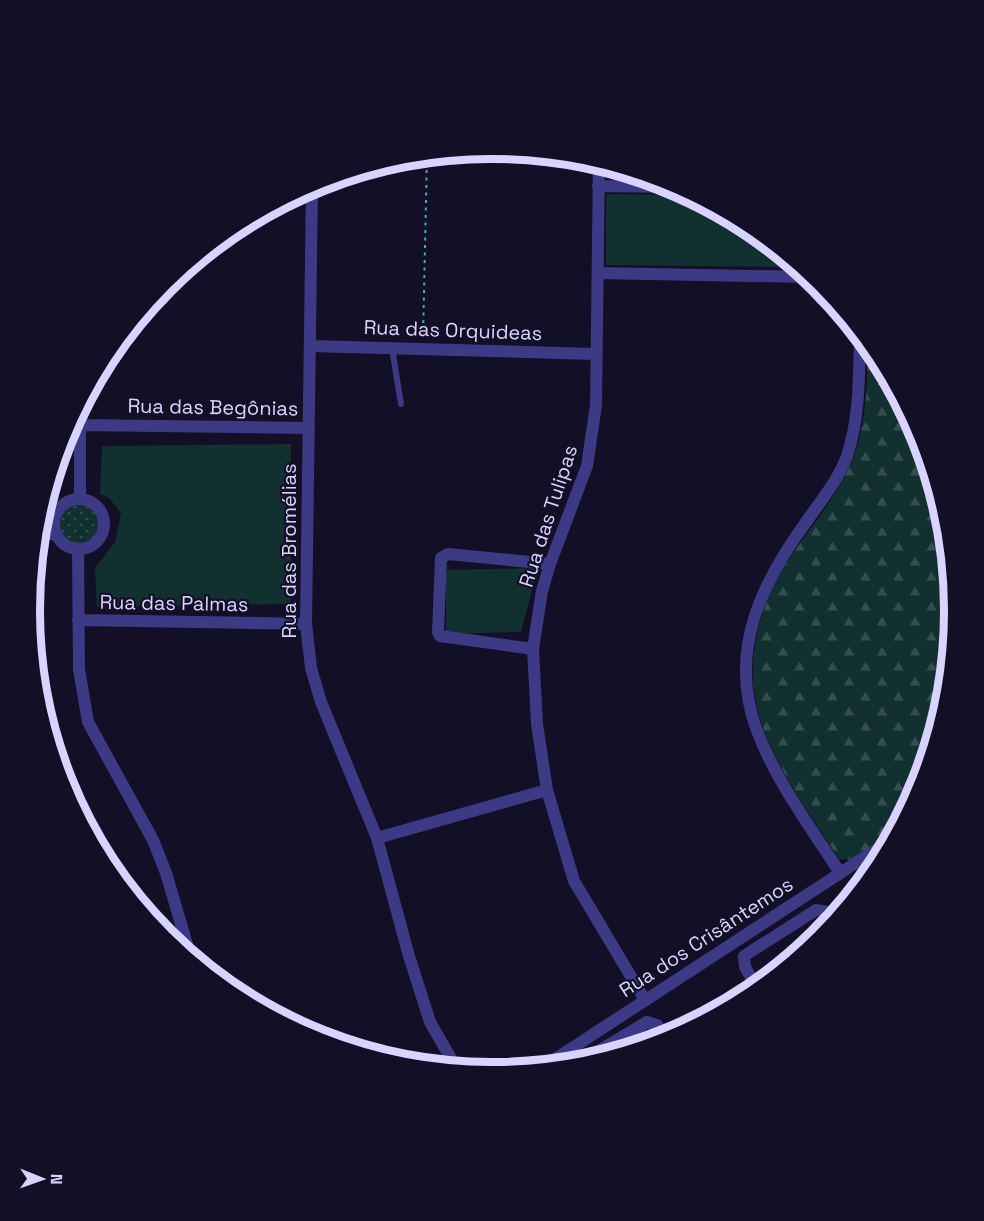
<svg xmlns="http://www.w3.org/2000/svg" width="984" height="1221" font-family="'Space Grotesk',sans-serif">
<style>
.grass{fill:url(#grass-dots)}
.forest{fill:url(#forest-firs)}
.green{fill:#12302f}
.lines{fill:none;stroke-linecap:round;stroke-linejoin:round}
.path{stroke:#2fb8b0;stroke-width:2;stroke-dasharray:3 4.5;stroke-linecap:butt}
.service{stroke:#3d3a85;stroke-width:6}
.minor{stroke:#3d3a85;stroke-width:12}
.labels{text-anchor:middle;stroke-width:4.5;stroke-linejoin:round;paint-order:stroke}
.street-label{font-size:20px;fill:#d9d4ff;stroke:#130f26}
.rim{fill:none;stroke:#d9d4ff;stroke-width:8}
</style>
<defs>
<pattern id="grass-dots" width="8" height="8" patternUnits="userSpaceOnUse" patternTransform="scale(1.5)"><rect width="8" height="8" fill="#12302f"/><path d="M2 2h.1M6 6h.1" fill="none" stroke="#344d4e" stroke-width="1.8" stroke-linecap="round"/></pattern>
<pattern id="forest-firs" width="22" height="20" patternUnits="userSpaceOnUse" patternTransform="scale(1.5)"><rect width="22" height="20" fill="#12302f"/><path d="M5 1l3.5 6h-7zM16 11l3.5 6h-7z" fill="#344d4e"/></pattern>
</defs>
<rect width="100%" height="100%" fill="#130f26"/>
<path class="grass" d="M59 524a20 20 0 1 1 40 0a20 20 0 1 1-40 0Z"/>
<path class="forest" d="M868,344L876,354L919,434L945,521L954,611L945,701L919,788L896,831L852,860L839,859C812,816 779,774 762,725C741,662 759,601 796,549C816,520 838,494 852,461C867,424 867,383 868,344Z"/>
<path class="green" d="M606,194L690,195L749,227L798,267L606,265Z
M291,444V604L97,607L95,568L115,542L121,513L109,498L100,494L102,446Z
M538,568L521,632L446,634V570Z"/>
<g class="lines">
<path class="path" d="M423,338L427,155"/>
<path class="service" d="M392,348L401,404"/>
<path class="minor" d="M599,162L596,405L587,466L550,564L542,591L533,649L537,724L547,790L574,881L645,1000
M312,186L306,624L311,668L321,702L377,838L409,956L430,1022L457,1069
M598,186L675,187
M598,273L810,277
M310,346L595,354
M80,425L309,428
M80,499V405
M54 524a25 25 0 1 1 50 0a25 25 0 1 1-50 0Z
M41,513L57,511
M38,534H56
M78,549L79,669L88,722L153,840L166,873L191,958
M78,620L306,624
M533,649L440,636L438,632L441,558L448,554L550,564
M377,838L547,790
M840,873C810,826 775,780 756,728C729,652 760,586 804,525C819,503 838,481 847,456C860,417 859,374 860,334
M757,988L745,967L744,956L816,910L828,912L833,920
M577,1064L647,1022L657,1025L665,1038
M543,1067L891,840"/>
</g>
<g class="labels">
<g class="street-label">
<text transform="translate(453 330) rotate(2)" y="7">Rua das Orquideas</text>
<text transform="translate(213 407) rotate(1)" y="7">Rua das Begônias</text>
<text transform="translate(548 516) rotate(-72)" y="7">Rua das Tulipas</text>
<text transform="translate(289 551) rotate(-90)" y="7">Rua das Bromélias</text>
<text transform="translate(174 603) rotate(1)" y="7">Rua das Palmas</text>
<text transform="translate(706 937) rotate(-33)" y="7">Rua dos Crisântemos</text>
</g>
</g>
<path d="M0 0H984V1221H0ZM491 159H493A451 451 0 0 1 944 610V611A451 451 0 0 1 493 1062H491A451 451 0 0 1 40 611V610A451 451 0 0 1 491 159Z" fill="#130f26" fill-rule="evenodd"/>
<path class="rim" d="M491 159H493A451 451 0 0 1 944 610V611A451 451 0 0 1 493 1062H491A451 451 0 0 1 40 611V610A451 451 0 0 1 491 159Z"/>
<g transform="translate(42 1179) rotate(91)" stroke="#130f26" stroke-width="4.5" paint-order="stroke">
<path d="M0-4.5L10 22L0 15L-10 22Z" fill="#d9d4ff"/>
<text y="-9" font-size="16" font-weight="bold" text-anchor="middle" fill="#d9d4ff">N</text>
</g>
</svg>
